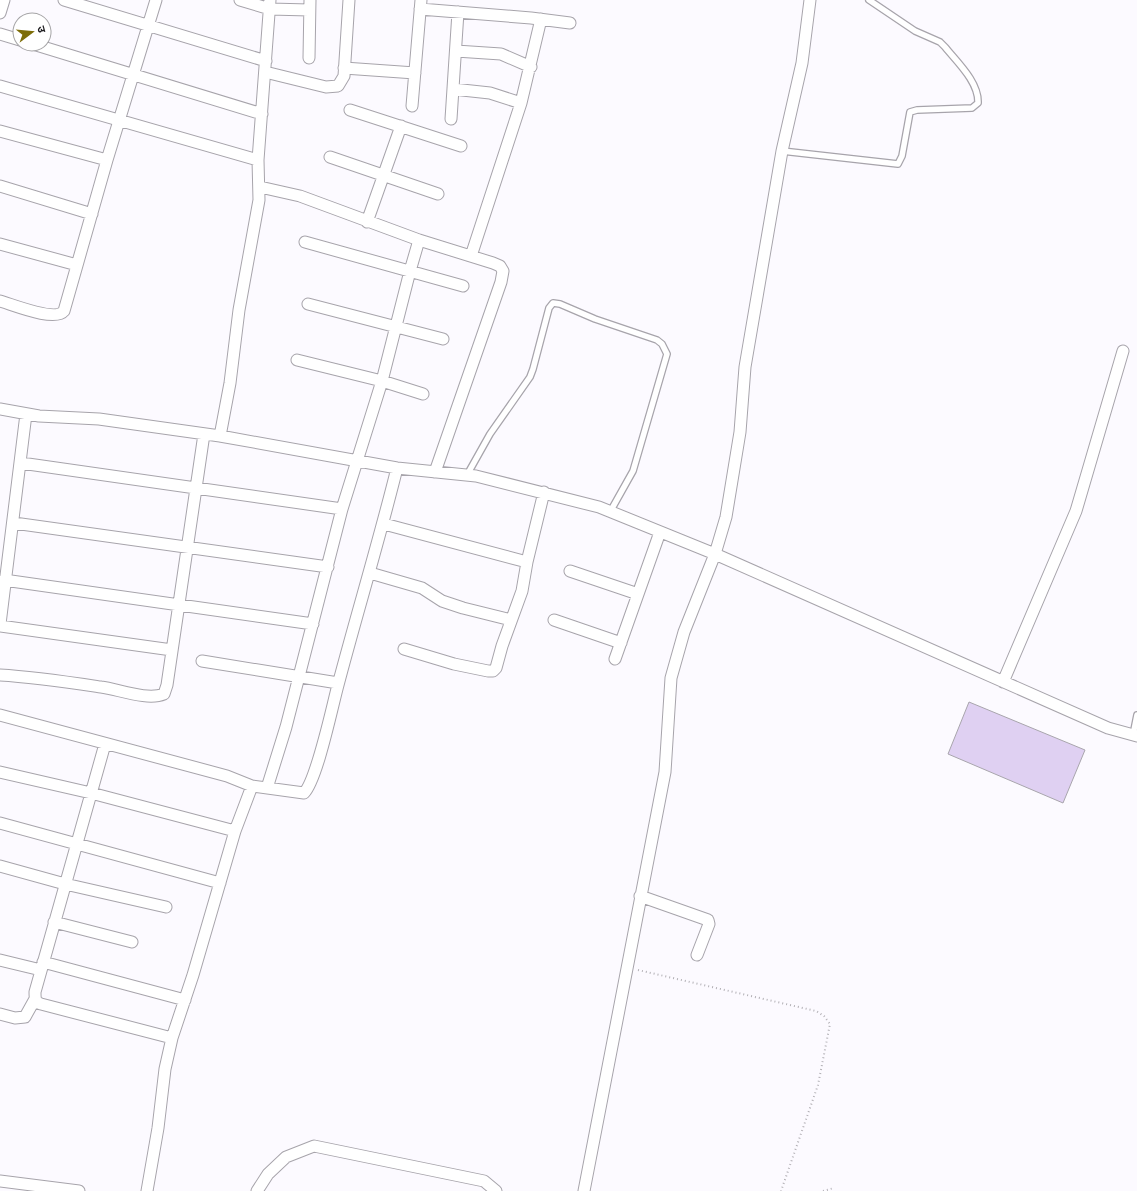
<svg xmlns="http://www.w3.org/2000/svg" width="1137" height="1191" font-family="'Source Sans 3','Noto Sans Devanagari',sans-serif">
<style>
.building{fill:#dfd0f2;stroke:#a8a5ac}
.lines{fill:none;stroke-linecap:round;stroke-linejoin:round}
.lane-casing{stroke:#a7a4ab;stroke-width:8}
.street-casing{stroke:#a7a4ab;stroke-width:13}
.path{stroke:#b2b0b5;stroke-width:2;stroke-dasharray:1 3;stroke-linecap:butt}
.lane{stroke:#fff;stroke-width:5.5}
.street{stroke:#fff;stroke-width:11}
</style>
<rect width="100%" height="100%" fill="#fcfaff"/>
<path class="building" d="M969,702L1085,750L1063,803L948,754Z"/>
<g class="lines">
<g class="lane-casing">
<path id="lane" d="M782,151L898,164L902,156L910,112L917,110L972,108L978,103C979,82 957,62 945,47L940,42L915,31L869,0
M467,475L490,434L530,377L533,369L549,308L553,303L560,304L595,319L657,340L662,344L667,354L633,471L610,512
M1133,735L1137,715"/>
</g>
<g class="street-casing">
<path id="street" d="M64,0L266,61
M240,0L270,9L309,10
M420,9L531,18L570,23
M0,13L4,0
M0,34L20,40
M33,44L262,114
M456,51L501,54L531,67
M309,58L310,0
M344,68L415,73
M265,72L326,87L338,86L344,76L349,0
M0,86L258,160
M453,89L490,93L521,103
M412,106L421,0
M350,110L461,146
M451,119L458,12
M0,131L107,160
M330,157L438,194
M0,186L92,214
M260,187L300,196L419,240L493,263L500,266L503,271L501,282L435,472
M367,222L401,126
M305,242L463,286
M0,244L77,265
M471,256L521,103L541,19
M0,301C14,305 55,322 64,311L107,160L156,0
M308,304L443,339
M297,360L382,381L423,394
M0,409L39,416L99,419L220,436L397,468L476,476L599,507L715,554L1108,728L1137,736
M220,436L230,383L239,310L259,200L258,160L270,0
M21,463L342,509
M14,523L328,567
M384,524L527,562
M570,571L638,594
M370,573L422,588L442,601L463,608L511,620
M4,580L313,624
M554,620L621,643
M0,624L26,414
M0,626L172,650
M404,649L454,664L488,671H493L496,668L502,646L522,591L527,562L544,492
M615,659L660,532
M202,661L338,683
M0,675C34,677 67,682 101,687C118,689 147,701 164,694L167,685L204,434
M1003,682L1076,511L1123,351
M0,715L227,776L252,786L304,793C317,780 332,707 338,685C357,613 379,541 397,468
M105,744L35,992C35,999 35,1002 41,1004L172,1038
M0,772L91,793L235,831
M267,788L286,727L342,509L382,381L410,271L419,240
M0,823L220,883
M0,866L65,884L166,907
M640,896L708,920L709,924L697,955
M54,922L132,942
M0,960L41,970
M43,962L185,1000
M0,1014L15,1018L25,1017L35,999
M0,1181L79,1191
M147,1191L158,1128L165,1069L172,1038L193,975L235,831L252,786
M257,1191L268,1174L286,1157L314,1146L484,1181L496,1191
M584,1191L665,772L671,678L684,632L715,554L726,517L740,432L745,367L782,151L802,63L810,0"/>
</g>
<path class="path" d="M638,970L816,1011L824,1016L830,1024L818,1085L781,1191
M823,1191L834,1188"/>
<use href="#lane" class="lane"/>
<use href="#street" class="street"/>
</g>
<g transform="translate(32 32) rotate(74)"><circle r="19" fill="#ffffff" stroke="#a6a5a7"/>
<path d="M0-3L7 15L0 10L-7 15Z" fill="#7d6d08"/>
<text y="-6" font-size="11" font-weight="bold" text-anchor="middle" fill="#201f22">उ</text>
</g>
</svg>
